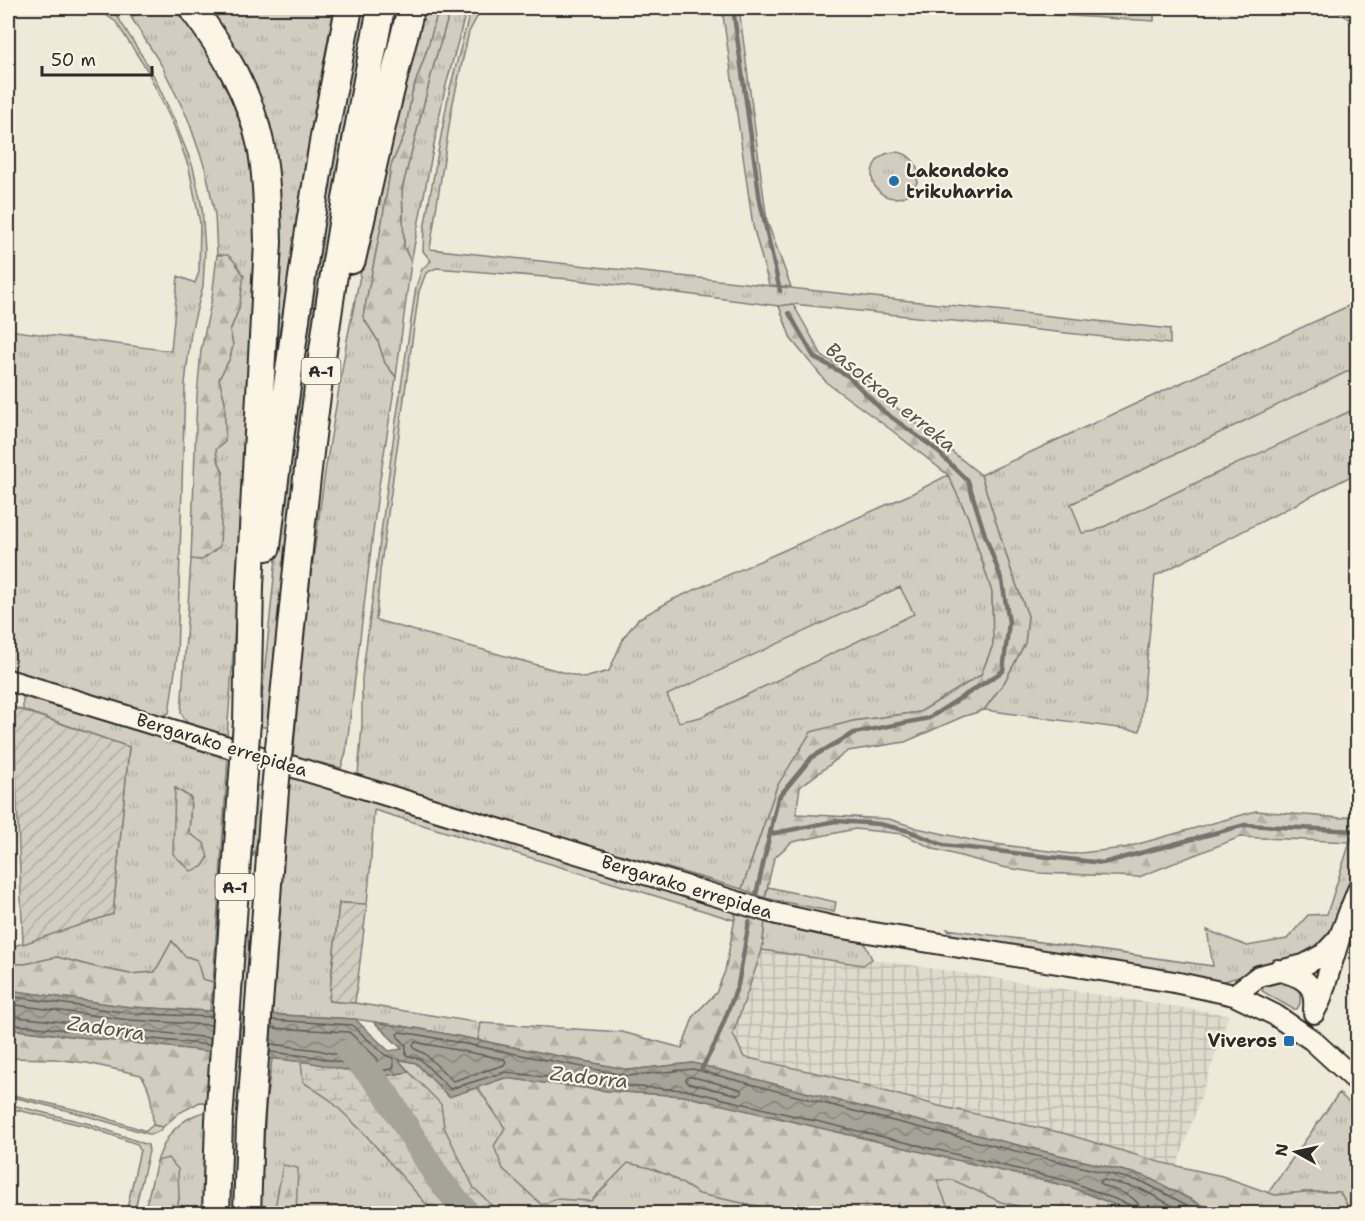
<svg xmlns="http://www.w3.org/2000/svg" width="1365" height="1221" font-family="'Shantell Sans',sans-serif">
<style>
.built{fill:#e0dacc}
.industrial{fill:url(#industrial-grid)}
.grass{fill:url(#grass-tufts);stroke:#7e7c76;stroke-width:1.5;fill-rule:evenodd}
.forest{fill:url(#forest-firs);stroke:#7e7c76;stroke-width:1.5}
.wetland{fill:url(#wetland-marsh);stroke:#7e7c76;stroke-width:1.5}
.garden{fill:url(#garden-furrows);stroke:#7e7c76;stroke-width:1.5}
.water{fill:url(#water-waves);stroke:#75736d;stroke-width:1.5}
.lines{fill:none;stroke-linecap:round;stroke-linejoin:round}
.shore{stroke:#5c5b57;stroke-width:1.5}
.stream{stroke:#75736d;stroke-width:4.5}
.river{stroke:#a6a399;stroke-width:26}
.secondary-casing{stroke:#2b2b2b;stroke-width:24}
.highway-casing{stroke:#2b2b2b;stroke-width:30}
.secondary{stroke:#fcf5e5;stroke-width:20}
.highway{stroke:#fcf5e5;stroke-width:26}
.highway-bridge-casing{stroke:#2b2b2b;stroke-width:30;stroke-linecap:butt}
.highway-bridge{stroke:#fcf5e5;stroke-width:26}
.poi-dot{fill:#1f6fb2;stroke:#fcf5e5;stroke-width:2}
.labels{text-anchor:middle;stroke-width:4.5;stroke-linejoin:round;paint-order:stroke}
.shield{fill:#fcf5e5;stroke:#6a6863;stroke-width:1.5}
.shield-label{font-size:16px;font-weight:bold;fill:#2b2b2b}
.poi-label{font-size:18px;font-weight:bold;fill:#2b2b2b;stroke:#fcf5e5;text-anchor:start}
.street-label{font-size:18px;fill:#2b2b2b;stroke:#fcf5e5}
.water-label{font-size:20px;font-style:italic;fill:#565552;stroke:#fcf5e5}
</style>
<defs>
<pattern id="industrial-grid" width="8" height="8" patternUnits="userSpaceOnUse" patternTransform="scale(1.5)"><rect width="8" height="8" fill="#e0dacc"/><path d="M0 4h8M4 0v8" fill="none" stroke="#c0bbaf"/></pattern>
<pattern id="grass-tufts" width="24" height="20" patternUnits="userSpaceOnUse" patternTransform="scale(1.5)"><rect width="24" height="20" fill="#d2cdc0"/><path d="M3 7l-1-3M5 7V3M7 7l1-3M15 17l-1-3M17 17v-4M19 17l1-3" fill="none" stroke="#b4b0a5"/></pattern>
<pattern id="forest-firs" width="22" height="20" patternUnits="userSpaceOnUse" patternTransform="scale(1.5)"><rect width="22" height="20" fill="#d2cdc0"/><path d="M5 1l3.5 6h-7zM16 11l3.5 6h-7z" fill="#b4b0a5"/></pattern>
<pattern id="wetland-marsh" width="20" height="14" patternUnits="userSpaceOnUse" patternTransform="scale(1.5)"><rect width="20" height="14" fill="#d2cdc0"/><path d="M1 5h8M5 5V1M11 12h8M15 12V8" fill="none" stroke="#b4b0a5"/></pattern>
<pattern id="garden-furrows" width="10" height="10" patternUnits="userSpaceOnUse" patternTransform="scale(1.5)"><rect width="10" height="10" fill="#d2cdc0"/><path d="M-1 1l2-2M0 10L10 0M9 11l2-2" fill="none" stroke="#b4b0a5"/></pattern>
<pattern id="water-waves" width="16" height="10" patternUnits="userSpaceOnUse" patternTransform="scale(1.5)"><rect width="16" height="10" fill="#a6a399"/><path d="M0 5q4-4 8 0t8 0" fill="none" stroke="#87857d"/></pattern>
</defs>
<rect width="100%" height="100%" fill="#efe9da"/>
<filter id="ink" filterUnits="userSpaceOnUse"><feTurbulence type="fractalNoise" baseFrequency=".0167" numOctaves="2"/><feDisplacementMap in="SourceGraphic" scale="12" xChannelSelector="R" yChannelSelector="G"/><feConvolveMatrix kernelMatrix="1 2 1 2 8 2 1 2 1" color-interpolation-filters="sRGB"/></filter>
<g filter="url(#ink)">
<path class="built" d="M1357,367V408L1200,481L1095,531L1082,533L1070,504Z
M900,586L914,614L701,717L679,722L667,695Z"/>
<path class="industrial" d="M762,950L863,965L872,959L1229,1015L1177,1166L1063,1133L939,1106L826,1075L744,1057L733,1034Z"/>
<path class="grass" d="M57,8H112L151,70L173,117L193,167L202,207L205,251L203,286L191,332L185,384L177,657L169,713L164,716L8,671V330L171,351L178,276L195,283L199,272L200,223L189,168L174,126L147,70L116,22L103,13Z
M145,8H178L217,61L250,139L258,226L241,548L227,736L187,723L181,713L191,559L202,560L223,472L217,458L216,449L225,402L219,379L230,358L233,345L230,331L239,308L228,256L217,255L215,215L206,171L188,119L162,66L131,17L144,10Z
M199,8H334L310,134L266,423L274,184Z
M359,8H371L269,728L259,726L288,439L313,260Z
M422,8H439L428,47L412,93L405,133L391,166L382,222L363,317L378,341L385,363L396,377L378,492L346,752L341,768L293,756L305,619L325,472L347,340L382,168Z
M451,8H467L444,93L411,262L404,247L402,189L435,60Z
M471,8H482L469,32L452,107L430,249L1170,329V344L793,304L779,306L569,279L436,268L426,273L419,291L380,571L376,620L584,678L609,671L624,637L638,619L674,599L911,494L948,475L968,517L992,592L993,645L981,675L920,712L853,721L777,786L742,889L472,812L358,775L362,725V678L394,434L416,287L422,269L431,261L423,251L424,229L449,92ZM900,587L914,614L701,717L679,722L667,695Z
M939,8H1154V21Z
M872 175a23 23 0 1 1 46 0a23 23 0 1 1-46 0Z
M1357,302V367L1071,504L1082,533L1095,531L1200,481L1357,408V473L1155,576L1140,731L984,710L1005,681L1025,643L1028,616L1012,573L981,475Z
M23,696L228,757L213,982L202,979L197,960L185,956L172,941L155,972L130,974L95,967L57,957L25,964H8V947H11L113,914L129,747L23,710ZM176,788L191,798L189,833Z
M289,777L736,913L734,920L374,810L370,871L367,904L339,903L329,1001L355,1003L481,1023L478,1040L421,1029L355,1019L210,1011L212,990L237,992L244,931H248L249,974L248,993L274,995Z
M252,785L264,786L260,833L253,857L250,834Z
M1357,828V861L1335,919L1323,946L1302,961L1263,967L1239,977L1221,982L955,938L947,929L1213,966L1207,930L1247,946L1287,939L1308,915L1327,914L1350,842Z
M768,887L836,902L834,912L765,898Z
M765,920L863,940L872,959L863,965L762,950Z
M1275,979C1280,980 1286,980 1291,982C1301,987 1303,1001 1297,1009H1293L1262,991C1264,983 1268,982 1275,979Z
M272,1058L315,1063L377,1077L409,1071L396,1059L416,1063L449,1097L505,1078L1071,1187L1135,1213L260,1214L266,1103Z
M1339,1093L1357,1110V1213H1351L1340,1192H1305L1275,1195L1268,1193Z
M8,1094L90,1113L146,1131L153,1125L163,1127C159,1132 156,1134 149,1134L77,1113L8,1096Z
M8,1104L90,1124L148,1145L149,1151L134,1213H126L140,1150L137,1144L86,1126L8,1108Z
M206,1112L202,1213H177L179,1197L157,1161C160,1154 163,1145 167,1139C175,1126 191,1114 206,1112Z
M229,1128L239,1129L235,1213L226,1214Z"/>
<path class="forest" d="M439,8H451L435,60L402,189L404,247L411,262L396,377L385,363L378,341L363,317L382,222L391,166L405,133L412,93L428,47Z
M722,8H739L767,221L791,287L769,285L753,226Z
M1334,8H1357V25Z
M217,255H228L235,262L244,276L239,308L230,331L233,345L230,358L219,379L225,402V442L216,449L217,458L223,472L220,546L202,560L191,559L197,396L201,350L212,298Z
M793,304L823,357L859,374L896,407L981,475L1012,573L1028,616L1025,643L1005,681L984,710L962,717L905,742L848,751L800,787L796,814L889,819L917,828L980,842L1072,854L1124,848L1256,811L1342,818L1357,813V828L1350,842L1240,837L1139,877L1039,873L1002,867L934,849L903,834L855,829L792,842L774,858L765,898L742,889L777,786L811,732L853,721L920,712L981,675L993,645L992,592L968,517L948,475L890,429L827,383L791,339L779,306Z
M175,788L191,798L189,833L204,843L208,858L202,867L191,871L173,854Z
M736,913L765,920L762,950L733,1034L744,1057L826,1075L939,1106L1063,1133L1159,1162L1222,1176L1275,1195L1305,1192H1340L1351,1213H1217L1145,1176L878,1111L693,1063L629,1070L478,1040L481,1023L622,1032L682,1048L694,1015L716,993L725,971Z
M172,941L185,956L197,960L202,979L213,982L210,1011L130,1007L8,990V964H25L57,957L95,967L130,974L155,972Z
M8,1029L272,1058L266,1103L200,1102L179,1113L163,1127L153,1125C152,1107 152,1090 141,1075L87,1063L54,1059L8,1058Z
M505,1078L608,1091L685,1096L1071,1187L1135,1213H1047L1001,1202L953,1180H937L950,1213H791L699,1194L670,1176L650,1168L628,1163L591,1201L555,1199L542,1205L503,1169L494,1146L505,1128L477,1087Z
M168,1158L178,1169L179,1197L177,1213H144L157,1161Z
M283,1165L298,1168L296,1213H274Z"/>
<path class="wetland" d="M301,1061L315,1063L377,1077L409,1072L441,1104L444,1127L474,1188L495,1208L504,1213H434L363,1132L329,1099L303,1082Z"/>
<path class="garden" d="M13,707L129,747L113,914L23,944Z
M339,903L367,904L355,1003L329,1001Z"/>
<path class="water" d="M8,990L130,1007L355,1019L389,1051L402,1049L374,1022L421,1029L629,1070L693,1063L878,1111L1145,1176L1217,1213H1135L1071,1187L685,1096L608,1091L505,1078L449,1097L416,1063L398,1059L409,1072L377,1077L313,1063L8,1029Z"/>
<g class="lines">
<path class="shore" d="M8,996L129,1013L212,1017
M8,1004L129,1020L211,1025
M8,1016L210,1038
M8,1024L210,1045
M415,1042L504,1059L506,1062L504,1065L453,1081L425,1054L415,1049L413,1045Z
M270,1044L318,1050L374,1063L378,1061L377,1058L349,1032L272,1028
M270,1052L316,1057L377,1071L392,1069L394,1066L393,1058L385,1055L352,1025L272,1020
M688,1077H693L740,1089L742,1093L738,1095L688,1083L686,1080Z
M1134,1214V1209L1130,1205L1072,1182L686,1090L608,1085L505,1072L450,1089L420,1059L406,1055V1045L398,1037L397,1034L400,1032L420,1035L628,1076L693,1069L877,1117L1143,1182L1204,1214
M1142,1214C1140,1195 1116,1191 1102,1185L1100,1183L1101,1181L1104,1180L1141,1189L1188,1214"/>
<path class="stream" d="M733,8L760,201L780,291
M770,834L836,821L879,824L909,831L943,845L1103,863L1245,825L1355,831
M756,895L778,798L812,757L854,733L929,718L1003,671L1009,622L1002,581L985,535L968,481L934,448L883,411L848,376L814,357L789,313
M701,1070L716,1042L738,985L749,922"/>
<path class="river" d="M349,1052L372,1076L386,1094L438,1178L468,1214"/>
<g class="secondary-casing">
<path id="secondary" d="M8,680L777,914L831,926L1174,982L1234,995L1275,1015L1312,1040L1358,1082
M1278,970C1291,974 1309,978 1313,993C1315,999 1314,1007 1314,1013
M1234,995L1259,976L1304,965L1315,959L1324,954L1339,938
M1314,1012L1320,1001L1340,936L1358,890"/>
</g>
<g class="highway-casing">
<path id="highway" d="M192,8C224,50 250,94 261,146C267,177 267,210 268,242L250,586L247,722
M352,260L383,122L411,8
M267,547C283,410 301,273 324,137C332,94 341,51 349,8
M280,737C295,585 310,432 333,281C347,189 363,98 381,8
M216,1214L219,1121L242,787
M247,1214L250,1125L275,790"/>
</g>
<use href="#secondary" class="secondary"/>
<use href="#highway" class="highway"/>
<g class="highway-bridge-casing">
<path id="highway-bridge" d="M242,787L247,722
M275,790L280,737"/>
</g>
<use href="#highway-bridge" class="highway-bridge"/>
</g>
</g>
<g class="poi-dot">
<circle cx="894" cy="181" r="6"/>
<rect x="1283" y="1035" width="12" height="12" rx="3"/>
</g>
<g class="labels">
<g class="shield">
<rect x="301.5" y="358" width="39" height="26" rx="4.5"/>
<rect x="215.5" y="874" width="39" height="26" rx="4.5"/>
</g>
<g class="shield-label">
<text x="321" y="377">A-1</text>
<text x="235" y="893">A-1</text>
</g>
<g class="poi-label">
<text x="906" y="177">Lakondoko<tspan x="906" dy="21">trikuharria</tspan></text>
<text x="1277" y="1047" text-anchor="end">Viveros</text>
</g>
<g class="street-label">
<text transform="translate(222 745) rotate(17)" y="6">Bergarako errepidea</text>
<text transform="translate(687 887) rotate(17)" y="6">Bergarako errepidea</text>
</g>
<g class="water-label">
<text transform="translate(891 397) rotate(39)" y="7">Basotxoa erreka</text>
<text transform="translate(106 1028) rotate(8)" y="7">Zadorra</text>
<text transform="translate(589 1077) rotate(6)" y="7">Zadorra</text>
</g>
</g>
<rect width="1365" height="1221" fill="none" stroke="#fcf5e5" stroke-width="30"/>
<rect x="15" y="15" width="1335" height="1191" fill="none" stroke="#2b2b2b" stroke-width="2" filter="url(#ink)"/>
<g transform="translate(1296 1152) rotate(278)" stroke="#fcf5e5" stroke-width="4.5" paint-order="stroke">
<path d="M0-4.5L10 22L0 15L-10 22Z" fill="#2b2b2b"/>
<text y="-9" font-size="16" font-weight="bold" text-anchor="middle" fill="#2b2b2b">N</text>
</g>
<path d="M42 66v9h110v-9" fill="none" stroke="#2b2b2b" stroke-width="3"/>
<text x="51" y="66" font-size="18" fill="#2b2b2b" stroke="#fcf5e5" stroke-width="4.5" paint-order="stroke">50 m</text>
</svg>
